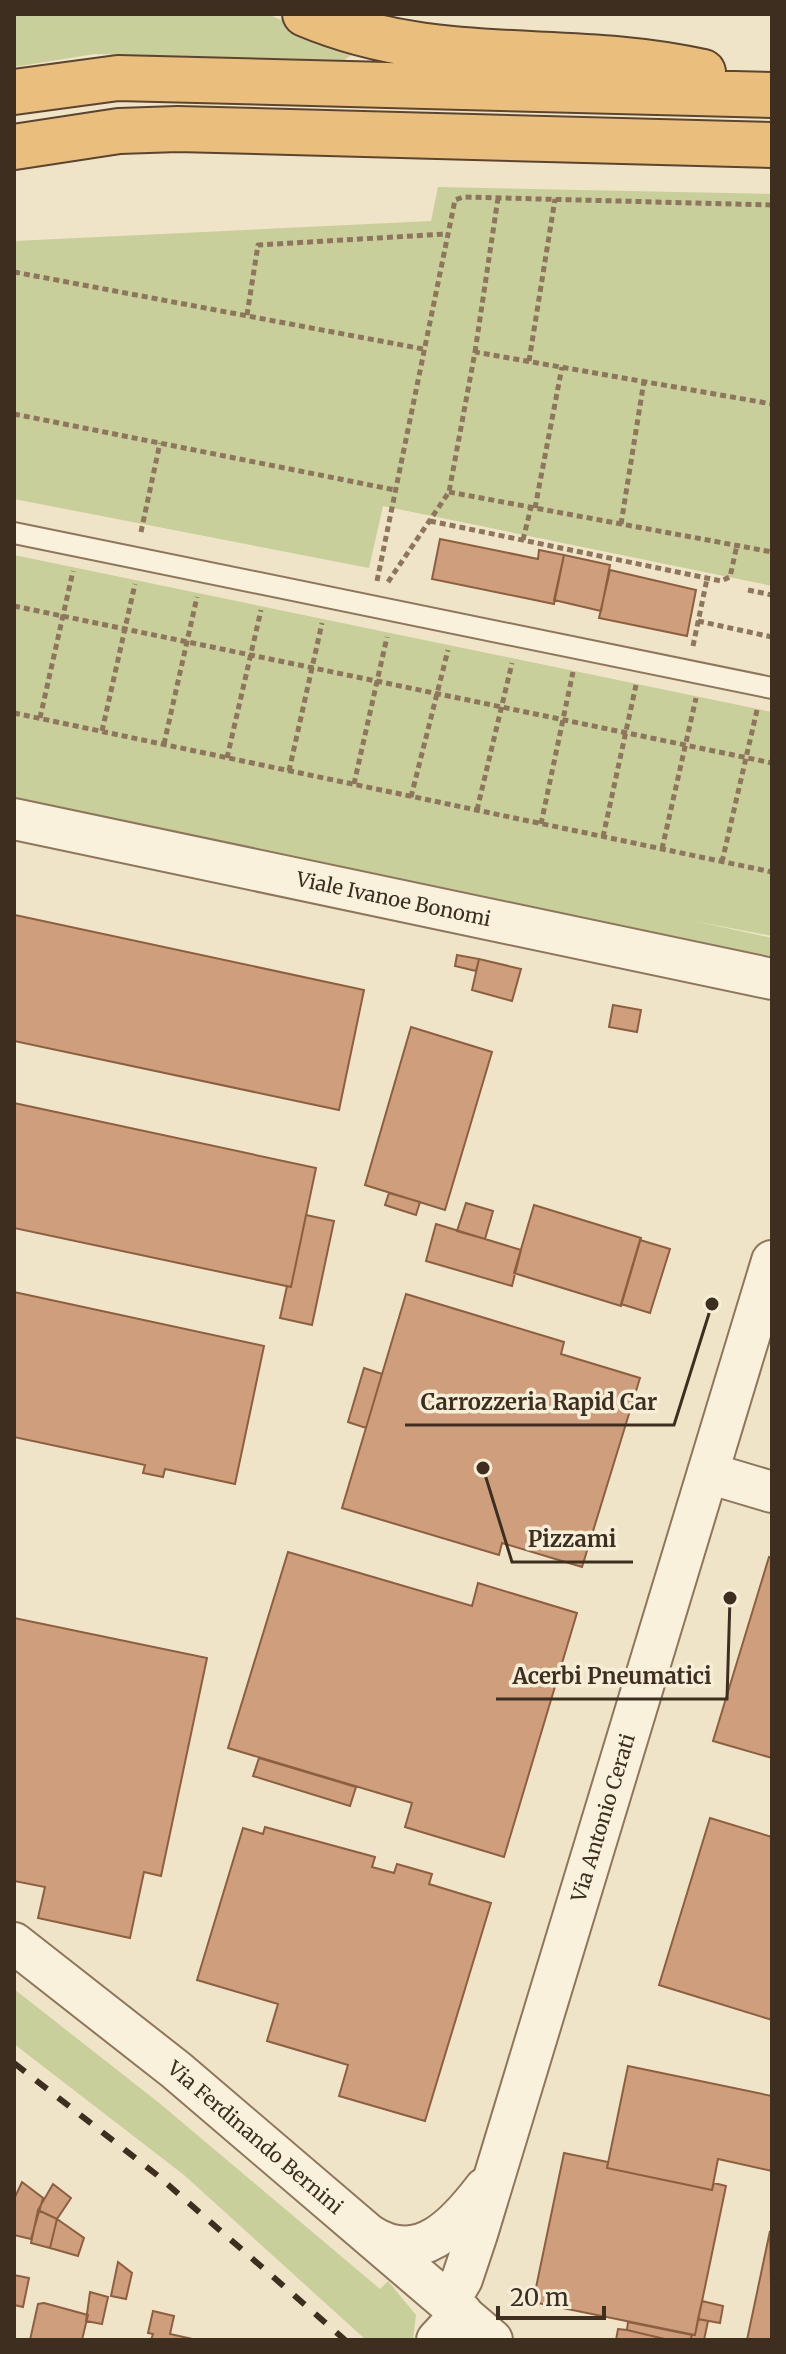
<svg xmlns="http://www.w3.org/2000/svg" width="786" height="2354" font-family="Merriweather,serif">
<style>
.green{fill:#c9cf9b}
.building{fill:#cf9f7d;stroke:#8d5f41;stroke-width:2}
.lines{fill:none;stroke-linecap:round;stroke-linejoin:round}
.service-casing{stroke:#8d765c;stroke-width:24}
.minor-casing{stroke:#8d765c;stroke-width:44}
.trunk-casing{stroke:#5b4430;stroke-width:48}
.path{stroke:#8d765c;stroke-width:5;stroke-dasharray:6 4;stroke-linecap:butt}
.service{stroke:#faf1dc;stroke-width:20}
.minor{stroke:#faf1dc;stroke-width:40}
.trunk{stroke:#eabe7c;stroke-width:44}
.rail{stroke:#3d2e20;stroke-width:6;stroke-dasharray:14 14;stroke-linecap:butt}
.labels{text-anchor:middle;stroke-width:7;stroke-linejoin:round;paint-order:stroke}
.street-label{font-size:20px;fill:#3d2e20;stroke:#f7eed8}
.leader{fill:none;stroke:#3d2e20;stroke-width:3}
.callout-dot{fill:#3d2e20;stroke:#f7eed8;stroke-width:3}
.callout-label{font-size:22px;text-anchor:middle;font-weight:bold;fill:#3d2e20;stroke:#f7eed8;stroke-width:7;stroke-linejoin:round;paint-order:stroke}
</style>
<rect width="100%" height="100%" fill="#f0e4c8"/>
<path class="green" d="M14,14H268L351,52L352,55L344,60L95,54L14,67Z
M438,187L772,194V586L383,506L369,568L14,499V241L431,221Z
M14,555L772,712V936L694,921L772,938V961L14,801Z
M14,1989L158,2102L380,2289L388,2281L416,2315L413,2340H366L184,2175L14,2044Z"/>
<path class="building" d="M440,539L538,559L539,550L564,555L554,604L432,579Z
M564,555L610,565L601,611L554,600Z
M610,570L696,590L687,636L599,618Z
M15,915L364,990L339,1110L14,1041Z
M457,955L479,959L476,971L455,966Z
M479,959L521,969L512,1001L472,990Z
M613,1005L641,1010L637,1032L609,1027Z
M411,1027L492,1052L445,1210L365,1185Z
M14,1103L316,1168L291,1287L14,1228Z
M389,1193L420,1202L416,1215L385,1205Z
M466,1203L493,1211L485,1239L457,1231Z
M534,1205L641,1238L621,1306L514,1273Z
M306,1215L334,1221L312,1325L280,1318L287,1286L291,1287Z
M436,1224L521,1250L512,1286L426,1261Z
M640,1240L670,1249L650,1313L621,1304Z
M14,1292L264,1346L235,1484L165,1469L163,1477L143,1473L145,1465L14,1437Z
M406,1294L564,1342L561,1354L640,1378L582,1567L502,1543L499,1555L342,1508Z
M364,1368L382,1374L366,1428L348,1422Z
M288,1552L472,1606L478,1583L577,1613L504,1857L405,1827L412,1803L228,1748Z
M769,1557L772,1558V1758L713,1741Z
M14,1618L207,1658L161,1876L144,1872L130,1938L38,1918L45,1887L14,1881Z
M259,1758L356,1787L350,1806L253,1776Z
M710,1818L772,1837V2020L659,1985Z
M265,1827L375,1857L372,1867L394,1873L397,1864L432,1874L429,1884L491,1903L425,2121L339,2096L348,2065L267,2041L278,2004L197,1980L243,1828L263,1834Z
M628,2066L772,2096V2171L718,2159L712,2190L607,2168Z
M564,2153L608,2162L607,2168L712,2190L714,2183L726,2186L695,2335L533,2302Z
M22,2182L43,2198L31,2239L14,2235V2199Z
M53,2184L71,2198L57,2219L38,2210Z
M38,2210L57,2219L50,2248L31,2243Z
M57,2219L84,2238L78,2256L50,2248Z
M770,2231L772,2340H747Z
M118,2262L132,2273L126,2299L111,2296Z
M14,2275L29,2278L23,2307L14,2305Z
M90,2292L108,2297L102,2324L86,2321Z
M702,2301L723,2306L720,2323L698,2319Z
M44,2303L88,2315L82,2340H30L38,2304Z
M153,2311L174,2316L170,2334L197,2340H151L153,2334L148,2333Z
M698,2319L708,2321L704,2340H690L692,2335H695Z
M628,2322L692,2335L690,2340H669L627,2330Z
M618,2329L627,2330L669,2340H616Z"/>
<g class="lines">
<g class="service-casing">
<path id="service" d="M14,533L772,688"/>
</g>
<g class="minor-casing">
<g id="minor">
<path id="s1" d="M14,819L772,979"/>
<path d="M708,1473L772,1492"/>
<path id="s2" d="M14,1943L176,2070L492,2340"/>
<path d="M371,2236C420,2266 456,2226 485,2188"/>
<path id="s3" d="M449,2301L462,2279L477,2234L772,1261"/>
<path d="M437,2340L462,2313"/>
</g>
</g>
<g class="trunk-casing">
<path id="trunk" d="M305,14C440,71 566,41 703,72
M14,92L118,78L772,95
M14,147L119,131L178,129L772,145"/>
</g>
<path class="path" d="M14,272L423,349
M247,315L258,245L446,234
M475,352L498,198
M529,361L555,199
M14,414L395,490
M449,492L772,552
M535,508L562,367
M430,521L721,581L730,577L737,545
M621,524L644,381
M141,532L160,443
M523,540L531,507
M377,581L455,200L463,197L772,205
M388,582L449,492L475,352L772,404
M748,590L772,595
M14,606L772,763
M698,621L772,637
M693,646L707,579
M14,713L772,872
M40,718L73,571
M102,731L135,584
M164,744L197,597
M227,758L261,610
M289,771L322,623
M354,784L387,637
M411,797L448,650
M477,810L512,663
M541,824L573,672
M603,837L636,685
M662,849L696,698
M722,862L757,710"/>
<use href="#service" class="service"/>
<use href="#minor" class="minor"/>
<use href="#trunk" class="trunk"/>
<path class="rail" d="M14,2063L157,2175L345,2340"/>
</g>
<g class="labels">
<g class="street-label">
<text dy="7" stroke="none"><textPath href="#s1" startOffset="388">Viale Ivanoe Bonomi</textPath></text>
<text dy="7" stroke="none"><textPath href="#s3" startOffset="508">Via Antonio Cerati</textPath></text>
<text dy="7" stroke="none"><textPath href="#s2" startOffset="310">Via Ferdinando Bernini</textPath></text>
</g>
</g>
<path class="leader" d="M712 1304L674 1425H405M483 1468L512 1562H633M730 1598L727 1699H496"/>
<g class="callout-dot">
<circle cx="712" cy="1304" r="8"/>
<circle cx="483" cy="1468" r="8"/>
<circle cx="730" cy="1598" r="8"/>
</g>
<g class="callout-label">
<text x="539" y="1410">Carrozzeria Rapid Car</text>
<text x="572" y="1547">Pizzami</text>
<text x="612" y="1684">Acerbi Pneumatici</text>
</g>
<rect width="786" height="2354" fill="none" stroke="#3d2e20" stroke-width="32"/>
<path d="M498 2306v12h106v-12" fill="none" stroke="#3d2e20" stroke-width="4"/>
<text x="510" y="2306" font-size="24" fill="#3d2e20" stroke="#f7eed8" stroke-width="6" paint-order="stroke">20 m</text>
</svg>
